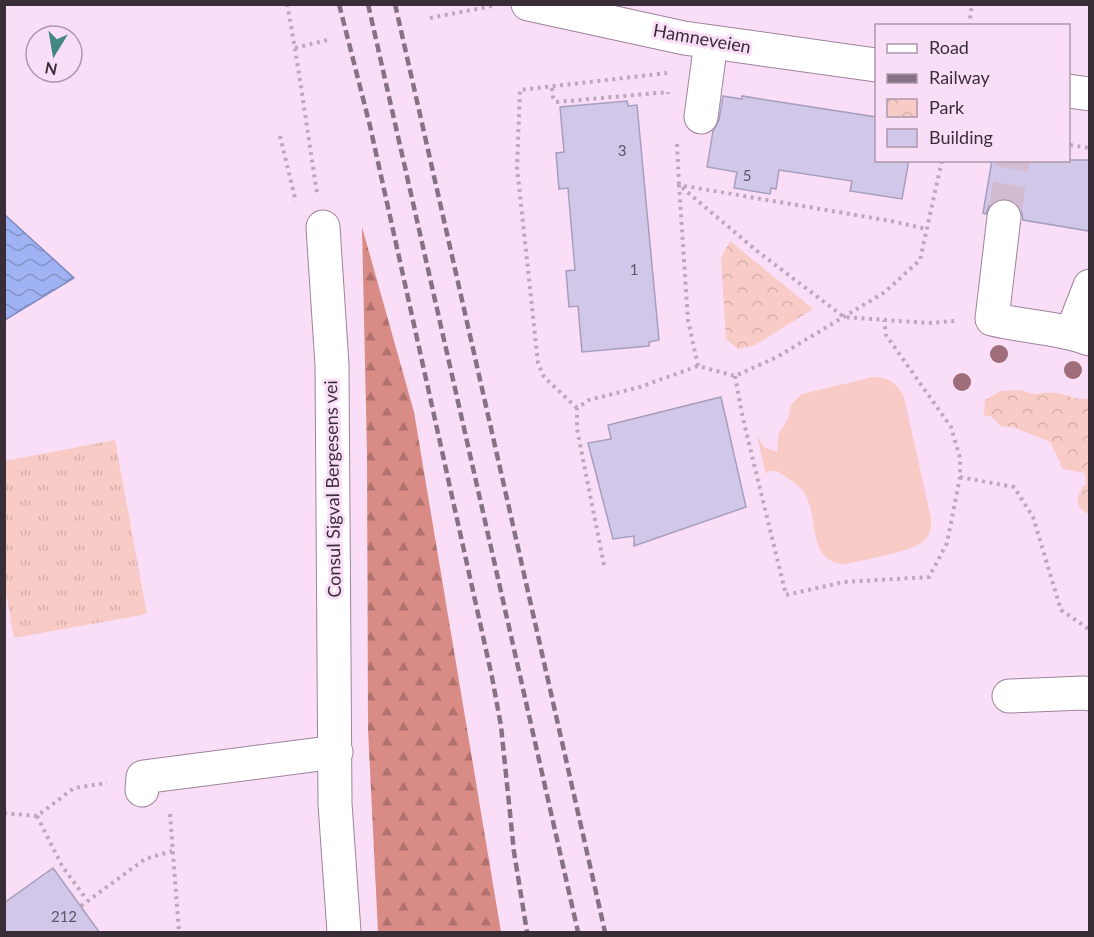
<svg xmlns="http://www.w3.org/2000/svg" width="1094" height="937" font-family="Lato,sans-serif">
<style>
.grass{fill:url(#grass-tufts)}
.forest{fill:url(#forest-firs)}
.park{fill:url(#park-crowns)}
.pitch{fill:#f8cbc6}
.water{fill:url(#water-waves);stroke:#808bbc;stroke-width:1.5}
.building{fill:#d1c7e8;stroke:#a79dbd;stroke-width:1.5}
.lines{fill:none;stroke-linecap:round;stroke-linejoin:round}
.minor-tunnel{stroke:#d3bbd2;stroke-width:33;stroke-dasharray:33 16;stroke-linecap:butt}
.minor-casing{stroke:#9d839b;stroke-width:35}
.path{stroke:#bea7bc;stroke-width:4;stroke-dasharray:3 4.5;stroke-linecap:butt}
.minor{stroke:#fff;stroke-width:33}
.rail{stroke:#857383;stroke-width:4.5;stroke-dasharray:9 4.5;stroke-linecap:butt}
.tree{fill:#9f6c79}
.labels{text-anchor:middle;stroke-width:6;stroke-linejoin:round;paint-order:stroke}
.number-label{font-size:15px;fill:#5f5464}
.street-label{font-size:18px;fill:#392e38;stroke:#fadef8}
</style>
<defs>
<pattern id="grass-tufts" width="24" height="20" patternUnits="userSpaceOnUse" patternTransform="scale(1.5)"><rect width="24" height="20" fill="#f8cbc6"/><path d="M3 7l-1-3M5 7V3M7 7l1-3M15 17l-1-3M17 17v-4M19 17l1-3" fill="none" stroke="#d5afab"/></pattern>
<pattern id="forest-firs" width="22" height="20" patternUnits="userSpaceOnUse" patternTransform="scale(1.5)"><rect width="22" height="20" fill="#d98b85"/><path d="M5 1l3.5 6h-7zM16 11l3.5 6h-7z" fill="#b1726e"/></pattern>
<pattern id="park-crowns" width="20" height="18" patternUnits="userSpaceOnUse" patternTransform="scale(1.5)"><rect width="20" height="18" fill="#f8cbc6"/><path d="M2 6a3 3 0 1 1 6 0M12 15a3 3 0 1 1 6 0" fill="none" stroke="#d5afab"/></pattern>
<pattern id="water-waves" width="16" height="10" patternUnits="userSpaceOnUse" patternTransform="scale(1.5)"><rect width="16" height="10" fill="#9fb3f4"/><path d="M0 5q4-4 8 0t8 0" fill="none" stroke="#8392c7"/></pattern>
</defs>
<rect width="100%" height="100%" fill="#fadef8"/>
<path class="grass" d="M115,440L147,614L14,638L5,587V461Z"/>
<path class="forest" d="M362,227L414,412L501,932H378L368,729L367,454Z"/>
<path class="park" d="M730,241L813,309L755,345L738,349L726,339L721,258Z
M1021,390C1039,398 1039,391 1055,393C1068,394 1077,402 1089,398V514C1074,509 1075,493 1086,484L1085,473L1063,469L1050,442L1013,427L1000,426L991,416H984L985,400L1001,391Z"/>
<path class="pitch" d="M873,377C889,377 897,383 904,397L931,518C931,526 931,534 925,540C913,552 865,559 847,564C806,565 820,518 804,492C799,486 792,481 786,477C780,473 776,470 769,471L766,474L757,436L764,447L777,452L778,435L788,419L791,405L802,394Z"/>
<path class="water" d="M4,214L74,278L5,320H4Z"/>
<path class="building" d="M723,96L742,99V96L876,117V160H909L902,199L850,191L852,181L779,170L776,189L771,188L770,194L734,188L737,172L707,167L713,131L719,120Z
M627,101L628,106L637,105L659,340L649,342V346L582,352L578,306L569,307L566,271L575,270L568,188L559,189L556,153L564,152L560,107Z
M992,160H1089V231L1023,220L1021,209L1015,202L1007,199L996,200L989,205L986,214L983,213Z
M721,397L746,507L634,546V536L613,539L588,443L611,439L608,425Z
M53,868L100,933H4V903Z"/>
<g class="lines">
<path class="minor-tunnel" d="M1004,217L1013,160"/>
<g class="minor-casing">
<path id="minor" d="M528,4L684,38L876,65
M1068,91L1090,94
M701,117L711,42
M1004,217L992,319C1024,327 1058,327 1090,339
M323,227L332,365L335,804L344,932
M1072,332L1090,286
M1009,696L1084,693L1090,694
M142,790L143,777L336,752"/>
</g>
<path class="path" d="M287,4C299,67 307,130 317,193
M430,18L492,6
M969,26L972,4
M295,48L327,40
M552,88L553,97L556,102L668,92V94
M280,136L296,202
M677,144L679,185L757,251L844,317L928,323L955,321
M1070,145L1090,148
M698,366L688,320L679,185L891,221L927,229
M735,376L743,419L786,595L844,582L929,577L947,543L960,477V458L951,427L886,335L884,320
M577,408L544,377L538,363L517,167L520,90L667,73
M960,477L1014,487L1033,517L1061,610L1090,630
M604,565L577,429V408L589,400L640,387L698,366L735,376L777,357L885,292L920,260L942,160
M4,813L37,816L74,788L107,783
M170,814L179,932
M37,816L62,866L87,900
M81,906L145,859L172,851"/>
<use href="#minor" class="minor"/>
<path class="rail" d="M339,4L370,126L492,677L501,726L514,852L527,932
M368,4L578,932
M395,4L605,932"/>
</g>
<g class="tree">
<circle cx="999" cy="354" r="9"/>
<circle cx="1073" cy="370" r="9"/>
<circle cx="962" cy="382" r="9"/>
</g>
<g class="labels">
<g class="number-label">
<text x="622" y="156">3</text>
<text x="747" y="181">5</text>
<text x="634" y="275">1</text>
<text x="64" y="922">212</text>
</g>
<g class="street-label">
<text transform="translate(702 39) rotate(10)" y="6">Hamneveien</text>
<text transform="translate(333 489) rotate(-91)" y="6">Consul Sigval Bergesens vei</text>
</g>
</g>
<rect width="1094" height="937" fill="none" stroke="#392e38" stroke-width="12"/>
<rect x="875" y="24" width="195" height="138" fill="#fadef8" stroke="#ad98ab" stroke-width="1.5"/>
<rect x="887" y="44" width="30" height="9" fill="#ffffff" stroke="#ad98ab" stroke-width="1.5"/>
<text x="929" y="54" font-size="18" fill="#392e38">Road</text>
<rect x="887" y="74" width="30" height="9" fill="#857383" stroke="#ad98ab" stroke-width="1.5"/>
<text x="929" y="84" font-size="18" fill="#392e38">Railway</text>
<rect x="887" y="99" width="30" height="18" fill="url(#park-crowns)" stroke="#ad98ab" stroke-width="1.5"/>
<text x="929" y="114" font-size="18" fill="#392e38">Park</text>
<rect x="887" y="129" width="30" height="18" fill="#d1c7e8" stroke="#ad98ab" stroke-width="1.5"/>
<text x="929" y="144" font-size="18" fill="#392e38">Building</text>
<g transform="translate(54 54) rotate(191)"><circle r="28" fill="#fadef8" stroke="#ad98ab" stroke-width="1.5"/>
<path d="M0-4.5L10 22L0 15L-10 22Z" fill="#42887f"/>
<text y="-9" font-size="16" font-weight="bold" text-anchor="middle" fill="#392e38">N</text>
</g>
</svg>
